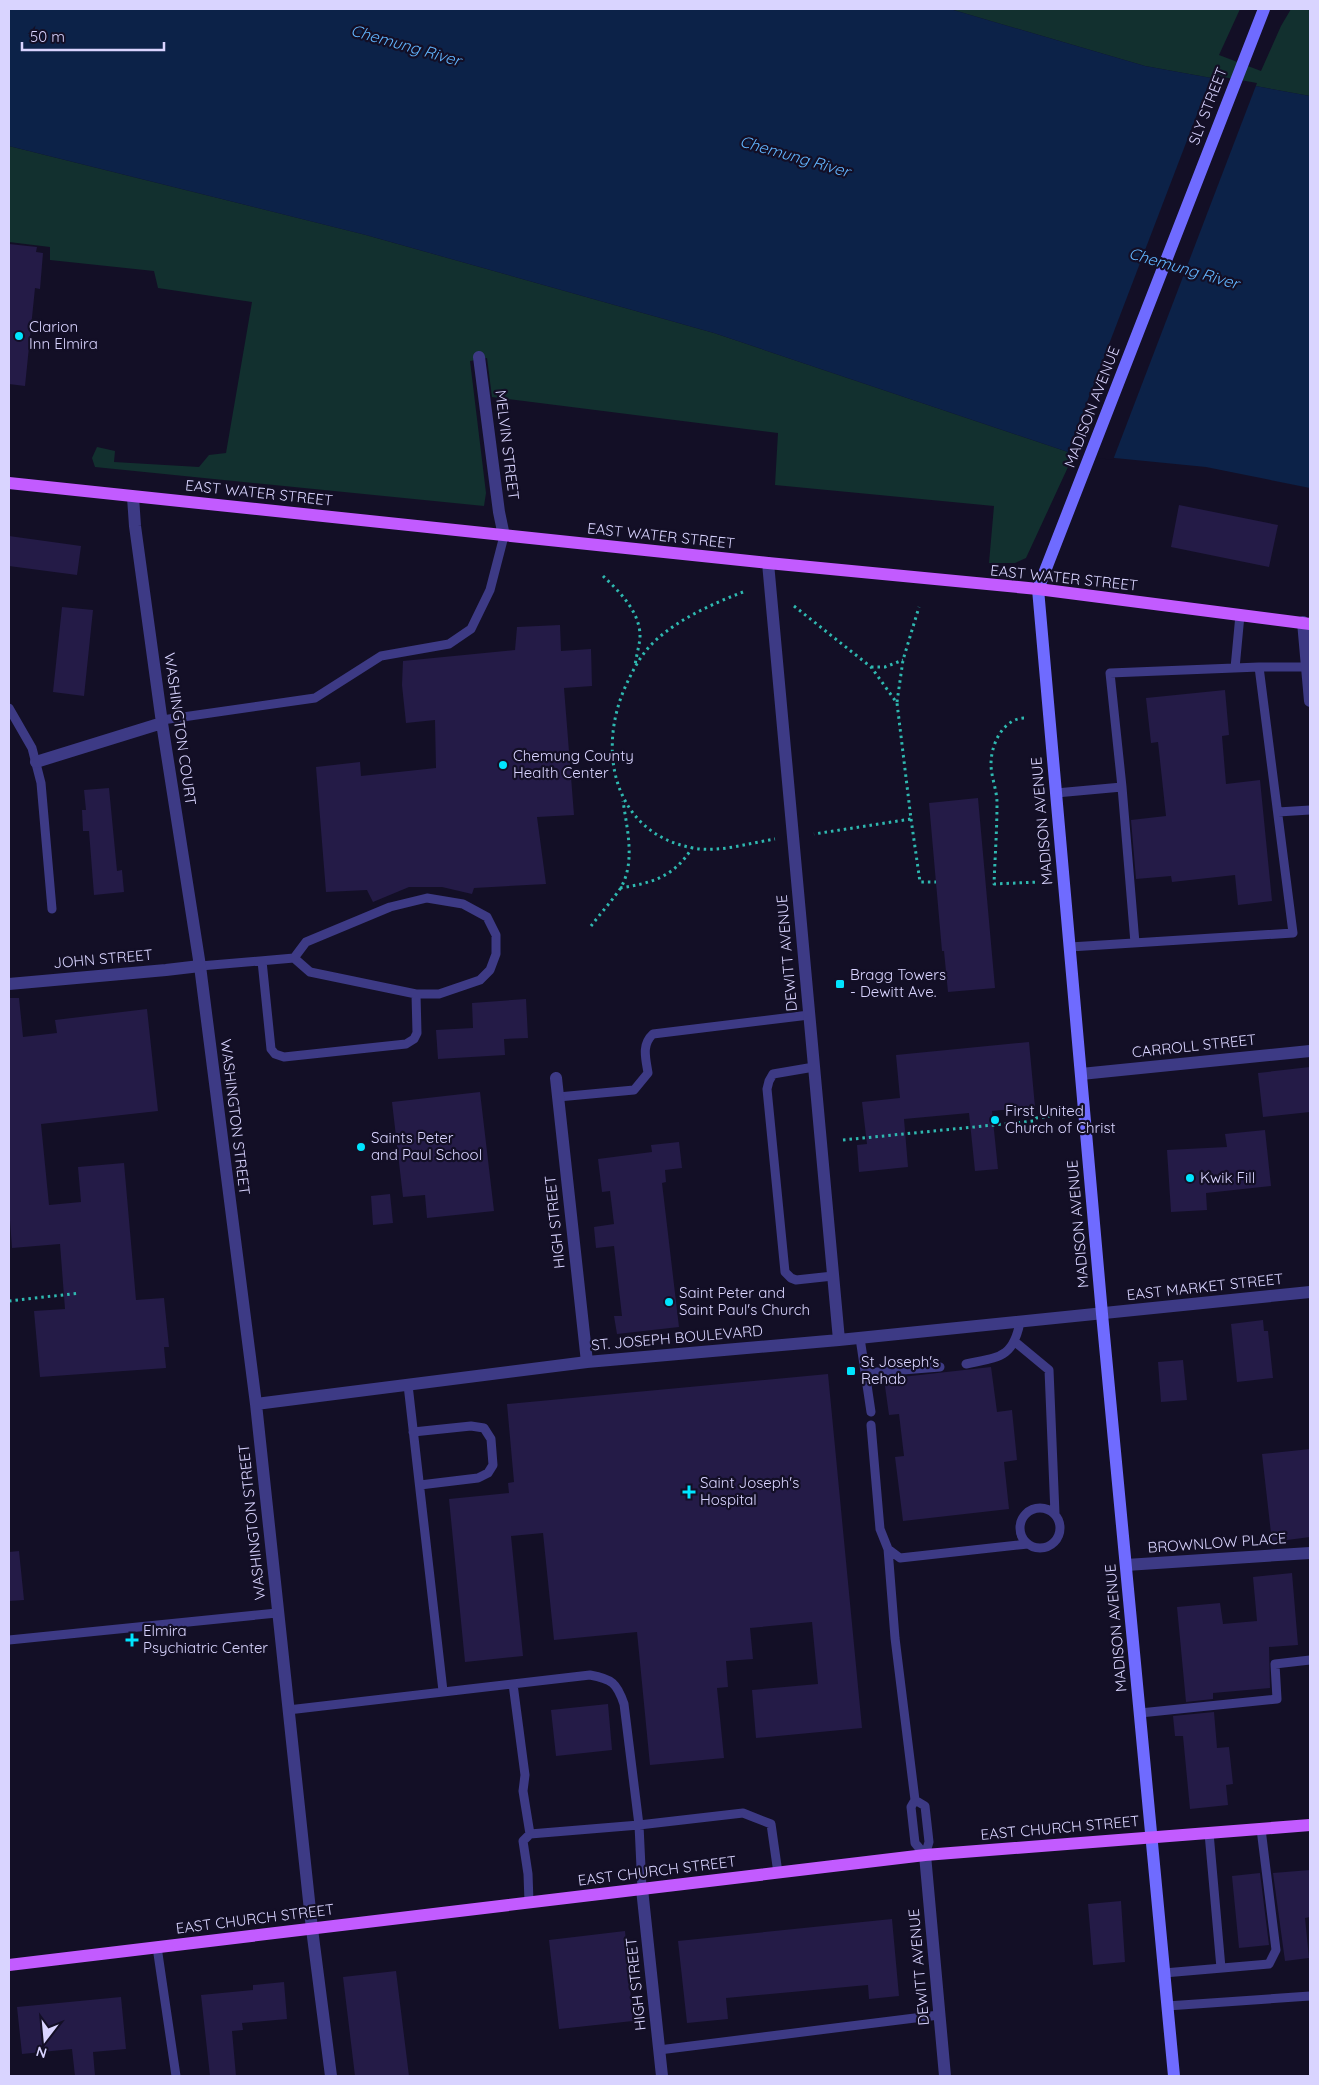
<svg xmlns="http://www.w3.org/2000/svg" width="1319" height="2085" font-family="Quicksand,sans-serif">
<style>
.green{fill:#12302f}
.water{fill:#0c2248}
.pier{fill:#130f26}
.building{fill:#241b47}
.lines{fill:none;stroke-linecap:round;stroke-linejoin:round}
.path{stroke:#2fb8b0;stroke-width:3;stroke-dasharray:2.5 4;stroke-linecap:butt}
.lane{stroke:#3d3a85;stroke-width:9}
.street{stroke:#3d3a85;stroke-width:12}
.secondary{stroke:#6f6bff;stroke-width:12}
.primary{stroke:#c25bff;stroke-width:12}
.poi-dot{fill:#00e5ff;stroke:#130f26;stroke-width:2}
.labels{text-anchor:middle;stroke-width:4.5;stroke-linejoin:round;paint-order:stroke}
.street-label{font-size:15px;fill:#d9d4ff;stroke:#130f26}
.poi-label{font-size:15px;fill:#d9d4ff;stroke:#130f26;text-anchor:start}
.water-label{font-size:16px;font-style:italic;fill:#62b6ff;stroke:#130f26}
</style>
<rect width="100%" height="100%" fill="#130f26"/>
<path class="green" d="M950,9H1240L1219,55L1261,71L1281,26L1291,9H1310V96L1145,66Z
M9,146L366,235L714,333L1074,454L1026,558L1015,563H989L994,506L775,485L778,433L492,397L487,358L470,361L486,493L484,506L95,467L92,458L97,447L115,451L114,462L199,467L209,455L226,453L252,302L158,288L154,271L50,260V247L9,242Z"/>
<path class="water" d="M9,9H950L1145,66L1310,96V488L1206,467L1074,454L714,333L366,235L9,146Z"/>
<path class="pier" d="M1212,75L1257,83L1113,460L1067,454Z"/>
<path class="building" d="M9,244L37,247L36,252L43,253L40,289L35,288L25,386L9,384Z
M1179,505L1278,525L1269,567L1171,547Z
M9,536L81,546L77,575L9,566Z
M62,607L93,610L84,696L53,692Z
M560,625L561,651L591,649L592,686L564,688L574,815L537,817L546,884L474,888L472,894L442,887H409L373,902L367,890L326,892L316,767L360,762L361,776L436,768L435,720L406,723L402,685L403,661L515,650L517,627Z
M1225,690L1229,735L1222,736L1226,784L1260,780L1272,901L1238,905L1235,875L1172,882L1171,876L1136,879L1131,820L1166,816L1158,742L1151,743L1146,698Z
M109,788L117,871L122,870L124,892L94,895L89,831H83L82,810H86L84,790Z
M978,798L995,988L948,992L944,951H942L929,803Z
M9,998H19L23,1037L57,1033L55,1020L147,1009L158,1111L41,1124L49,1205L81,1202L78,1167L124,1163L136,1300L164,1298L169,1347H164L166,1368L40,1377L34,1311L65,1309L60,1244L12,1248L9,1207Z
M526,999L528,1038L504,1039L505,1055L438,1059L436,1030L473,1028L472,1003Z
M1029,1042L1035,1107L992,1111L998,1169L975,1171L969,1113L904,1119L908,1167L859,1172L857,1145L867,1144L862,1102L900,1098L896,1055Z
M1310,1067V1112L1263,1117L1258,1073Z
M480,1092L494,1211L427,1218L425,1195L403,1197L392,1102Z
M1265,1130L1271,1186L1206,1193L1207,1210L1171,1212L1167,1150L1227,1147L1225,1134Z
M679,1142L682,1168L665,1170L666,1182L662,1183L679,1327L617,1334L614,1316H622L614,1246L596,1248L594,1227L614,1224L610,1191L602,1192L598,1159L652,1152L651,1145Z
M390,1194L393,1223L373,1225L371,1196Z
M1263,1320L1264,1331H1268L1273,1378L1237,1382L1231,1324Z
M1183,1360L1187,1400L1161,1402L1158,1362Z
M991,1367L997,1412L1012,1410L1017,1460L1004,1462L1009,1509L903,1521L895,1457L904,1456L899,1414L889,1415L884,1379Z
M828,1374L862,1728L756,1738L752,1690L818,1684L812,1622L750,1628L753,1659L726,1661L728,1687L717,1688L724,1758L650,1765L637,1632L554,1640L543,1533L511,1536L523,1656L465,1662L449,1499L509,1493L508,1483L514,1482L507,1404Z
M1310,1449V1537L1272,1542L1262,1454Z
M19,1551L24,1600L9,1601V1552Z
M1292,1573L1298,1645L1269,1647L1270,1688L1213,1693V1699L1186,1702L1177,1607L1220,1603L1223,1624L1257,1621L1253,1577Z
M608,1704L612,1750L556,1756L551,1710Z
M1214,1712L1217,1748L1229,1747L1233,1784L1226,1785L1228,1805L1190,1809L1183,1736H1175L1173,1716Z
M1310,1870V1917L1305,1918L1309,1958L1285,1961L1273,1873Z
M1260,1873L1269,1945L1239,1948L1232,1876Z
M1121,1901L1125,1962L1093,1965L1088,1904Z
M892,1919L899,1996L869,1999L868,1985L726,1998L728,2019L687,2023L678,1941Z
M625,1931L633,2021L559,2029L549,1940Z
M396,1971L409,2076H355L343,1977Z
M284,1982L287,2019L242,2023L243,2030L232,2031L236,2076H210L201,1995L253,1990V1985Z
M121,1997L126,2049L93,2052L95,2076H75L72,2049L22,2054L17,2007Z"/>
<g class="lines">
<path class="path" d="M603,576C620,592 641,613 640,638C639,647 636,657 635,666
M743,592C712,604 678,619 654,642C642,653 634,668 627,683C596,748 612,833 693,848C719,853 749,843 775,839
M794,606L871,667L897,703L911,819L814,834
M871,667H885L903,660
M897,702L903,660L919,607
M1024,718C1003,719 991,744 991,764C991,777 997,790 997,803C997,830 995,857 994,884L1039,882
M911,819L920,882H936
M620,888C652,883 674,877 692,848
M591,926C600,914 611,902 620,889C636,863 627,829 623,801
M843,1140L1034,1121L1036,1118L1061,1115
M9,1301L80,1293"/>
<path class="lane" d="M1259,667H1307
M1235,668L1240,615
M9,708L32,748L41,783L52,909
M162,720L315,698L381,656L449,644L471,629L490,590L504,536
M1122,787L1135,943
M1056,793L1122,787L1110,673L1259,667L1293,933L1070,947
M1278,812L1310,810
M262,961L271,1049L275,1054L284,1057L406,1044L414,1039L417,1033L416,994
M200,966L294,958L310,972L416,994H439L480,980L490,970L496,954V935L487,917L463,904L427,898L390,907L306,942L294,958
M814,1067L773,1074L769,1081L767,1089L785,1272L791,1278L796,1280L833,1276
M558,1097L634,1090L648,1073C646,1059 641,1045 653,1034L809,1015
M860,1338L871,1412
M1014,1341L1049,1370L1055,1514
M966,1364C998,1357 1013,1359 1020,1322
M865,1373L940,1367
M408,1385L443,1691
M871,1425L880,1529L888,1549L900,1558L1028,1544
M413,1432L471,1426L484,1428L491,1439L493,1465L488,1473L478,1478L420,1485
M1020 1528a20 20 0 1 1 40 0a20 20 0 1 1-40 0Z
M888,1549L895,1638L915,1800
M9,1640L277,1613
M513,1684L525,1775L523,1791L530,1834
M288,1710L590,1675C612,1679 617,1683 624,1704L639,1825L530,1834L523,1841L528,1874L529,1902
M1140,1713L1277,1699L1275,1664L1310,1660
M915,1800L925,1806L929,1842L925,1855L915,1843L911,1807Z
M1209,1833L1221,1968
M642,1889L639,1825L743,1813L771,1824L778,1873
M157,1947L176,2076
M1164,1973L1269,1964L1276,1950L1261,1829
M1167,2006L1310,1996
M659,2050L939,2015"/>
<path class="street" d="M479,357L499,512L504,536
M133,497L135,526L162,723L200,966L256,1404L312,1929L331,2076
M768,563L839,1340
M1303,622L1310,701
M36,762L162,723
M9,984L166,970L200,966
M1081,1074L1310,1051
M556,1078L587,1362
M256,1404L587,1362L839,1340L1310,1292
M1126,1565L1310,1553
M925,1855L945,2076
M642,1889L662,2076"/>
<path class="secondary" d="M1174,2076L1102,1314L1038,589L1264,9"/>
<path class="primary" d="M9,483L768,563L1038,589L1310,624
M9,1965L925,1855L1310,1825"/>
</g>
<g class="poi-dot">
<circle cx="19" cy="336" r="5"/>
<circle cx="503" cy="765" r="5"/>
<rect x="835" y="979" width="10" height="10" rx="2.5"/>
<circle cx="995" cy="1120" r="5"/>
<circle cx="361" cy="1147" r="5"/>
<circle cx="1190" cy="1178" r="5"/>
<circle cx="669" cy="1302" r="5"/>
<rect x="846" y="1366" width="10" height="10" rx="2.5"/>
<path d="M686.5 1484.5h5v5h5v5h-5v5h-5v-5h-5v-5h5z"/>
<path d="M129.5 1632.5h5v5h5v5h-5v5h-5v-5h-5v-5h5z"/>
</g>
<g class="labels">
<g class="street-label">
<text transform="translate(1208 106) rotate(-69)" y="5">SLY STREET</text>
<text transform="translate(1092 407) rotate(-69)" y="5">MADISON AVENUE</text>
<text transform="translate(507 445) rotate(83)" y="5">MELVIN STREET</text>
<text transform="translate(259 493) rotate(6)" y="5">EAST WATER STREET</text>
<text transform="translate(661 536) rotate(6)" y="5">EAST WATER STREET</text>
<text transform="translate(1064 578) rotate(6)" y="5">EAST WATER STREET</text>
<text transform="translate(180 729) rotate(82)" y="5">WASHINGTON COURT</text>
<text transform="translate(1042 821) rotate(-95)" y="5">MADISON AVENUE</text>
<text transform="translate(787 953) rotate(-95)" y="5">DEWITT AVENUE</text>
<text transform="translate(103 959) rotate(-5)" y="5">JOHN STREET</text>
<text transform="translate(1194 1046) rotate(-6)" y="5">CARROLL STREET</text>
<text transform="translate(235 1117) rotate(83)" y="5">WASHINGTON STREET</text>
<text transform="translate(555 1222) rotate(-96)" y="5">HIGH STREET</text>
<text transform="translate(1078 1224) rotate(-95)" y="5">MADISON AVENUE</text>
<text transform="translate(1205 1287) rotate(-6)" y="5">EAST MARKET STREET</text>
<text transform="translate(677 1338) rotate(-5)" y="5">ST. JOSEPH BOULEVARD</text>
<text transform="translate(252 1522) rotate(-96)" y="5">WASHINGTON STREET</text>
<text transform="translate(1217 1543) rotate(-4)" y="5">BROWNLOW PLACE</text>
<text transform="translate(1116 1628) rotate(-95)" y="5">MADISON AVENUE</text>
<text transform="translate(1060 1828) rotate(-5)" y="5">EAST CHURCH STREET</text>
<text transform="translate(657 1871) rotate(-7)" y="5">EAST CHURCH STREET</text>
<text transform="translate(255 1919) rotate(-7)" y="5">EAST CHURCH STREET</text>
<text transform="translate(919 1967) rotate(-95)" y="5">DEWITT AVENUE</text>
<text transform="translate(636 1984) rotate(-96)" y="5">HIGH STREET</text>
</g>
<g class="poi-label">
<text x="29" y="332">Clarion<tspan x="29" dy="17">Inn Elmira</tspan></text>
<text x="513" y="761">Chemung County<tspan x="513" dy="17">Health Center</tspan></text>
<text x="850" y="980">Bragg Towers<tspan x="850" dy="17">- Dewitt Ave.</tspan></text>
<text x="1005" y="1116">First United<tspan x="1005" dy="17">Church of Christ</tspan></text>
<text x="371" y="1143">Saints Peter<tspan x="371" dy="17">and Paul School</tspan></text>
<text x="1200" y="1183">Kwik Fill</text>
<text x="679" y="1298">Saint Peter and<tspan x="679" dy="17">Saint Paul's Church</tspan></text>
<text x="861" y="1367">St Joseph's<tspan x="861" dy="17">Rehab</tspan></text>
<text x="700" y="1488">Saint Joseph's<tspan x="700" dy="17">Hospital</tspan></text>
<text x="143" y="1636">Elmira<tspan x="143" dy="17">Psychiatric Center</tspan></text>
</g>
<g class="water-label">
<text transform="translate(406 45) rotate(16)" y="6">Chemung River</text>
<text transform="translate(795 156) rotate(16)" y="6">Chemung River</text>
<text transform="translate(1184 268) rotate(16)" y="6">Chemung River</text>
</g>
</g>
<rect width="1319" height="2085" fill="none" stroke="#d9d4ff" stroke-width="20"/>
<g transform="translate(45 2040) rotate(196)" stroke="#130f26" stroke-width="4" paint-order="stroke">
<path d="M0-4L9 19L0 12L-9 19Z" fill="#d9d4ff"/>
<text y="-8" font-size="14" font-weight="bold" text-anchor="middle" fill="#d9d4ff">N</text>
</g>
<path d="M22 42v8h142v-8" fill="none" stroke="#d9d4ff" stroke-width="2.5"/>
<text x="30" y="42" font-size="15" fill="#d9d4ff" stroke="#130f26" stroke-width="4" paint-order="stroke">50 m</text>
</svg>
